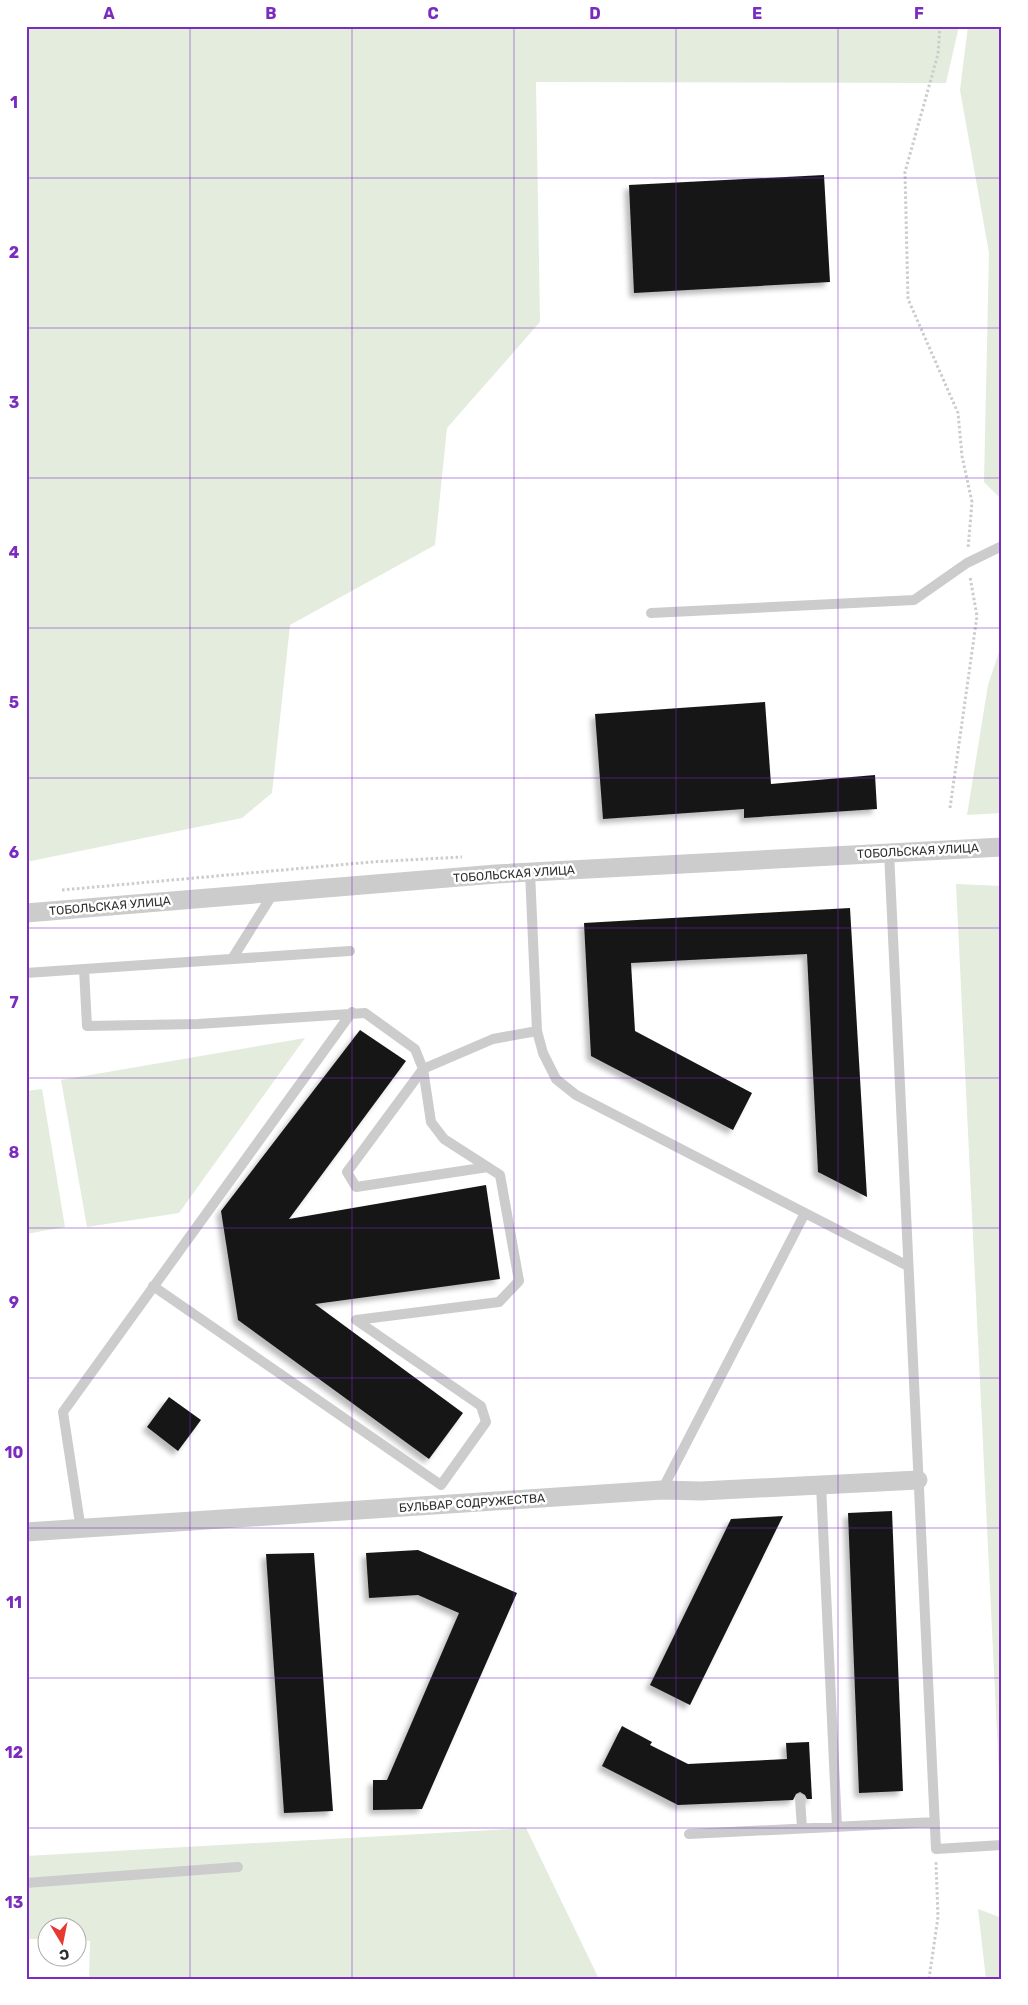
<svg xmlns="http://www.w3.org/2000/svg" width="1028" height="2005" font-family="Rubik,sans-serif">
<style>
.green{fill:#e3ecdd}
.building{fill:#161616;filter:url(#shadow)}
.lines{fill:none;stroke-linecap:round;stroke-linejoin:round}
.path{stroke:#ccc;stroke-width:3;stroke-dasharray:2.5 2.5;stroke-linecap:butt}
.lane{stroke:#ccc;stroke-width:10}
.street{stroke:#ccc;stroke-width:19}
.grid{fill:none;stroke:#7b2cbf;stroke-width:1;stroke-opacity:0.55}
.labels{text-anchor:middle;stroke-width:5;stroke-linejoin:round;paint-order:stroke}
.street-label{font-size:12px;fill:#2f2f2f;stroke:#fff}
.neatline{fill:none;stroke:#7b2cbf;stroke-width:2}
.grid-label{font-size:16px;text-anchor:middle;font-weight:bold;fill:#7b2cbf}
</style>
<defs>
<filter id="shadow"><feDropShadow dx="-4.5" dy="4.5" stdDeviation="2.5" flood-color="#0004"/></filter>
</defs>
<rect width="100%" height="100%" fill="#fff"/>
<path class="green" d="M26,26H959L946,83L536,82L540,322L447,428L435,545L290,625L272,793L242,818L26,862Z
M968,26H1002V500L984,482L989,253L960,90Z
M1002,643V813L967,815L988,685Z
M956,884L1002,886V1799L1000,1796Z
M305,1038L179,1213L87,1227L61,1080Z
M42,1089L65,1227L26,1234V1091Z
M526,1828L599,1979H89L90,1941L78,1940V1928H48L47,1939H26V1856Z
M978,1909L1002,1918V1979H986Z"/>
<path class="building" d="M824,175L830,282L634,293L629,185Z
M765,702L771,784L875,775L877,809L744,818V809L603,819L595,714Z
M850,908L867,1197L818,1172L807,954L631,963L635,1031L752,1093L733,1130L591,1056L584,923Z
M360,1030L406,1061L289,1219L486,1185L500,1279L315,1304L463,1413L429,1459L238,1320L221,1211Z
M169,1397L201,1420L178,1451L147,1427Z
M892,1511L903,1791L859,1793L848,1513Z
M783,1516L690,1705L650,1685L731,1519Z
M418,1550L517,1593L422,1809L373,1810V1780H387L459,1613L418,1595L369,1598L366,1553Z
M314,1553L333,1811L284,1813L266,1554Z
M622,1726L652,1742L650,1745L688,1764L787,1759L786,1743L809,1742L812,1799H807L805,1795L800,1792L796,1794L793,1800L678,1805L602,1766Z"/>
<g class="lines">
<path class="path" d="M940,26L938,54L905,172L908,299L958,413L962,456L972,502L968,549
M950,808L977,616L970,577
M26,878L27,879
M62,890L371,862L462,857
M929,1979L938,1917L936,1862"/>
<path class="lane" d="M651,613L914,600L967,563L1002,546
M889,852L936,1849L1002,1845
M530,872L537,1031L543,1053L556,1079L576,1095L908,1266
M232,959L274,892
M84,969L87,1026L198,1024L365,1013L415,1049L423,1069L431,1122L444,1139L500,1175L519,1281L499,1302L356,1320L481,1406L486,1422L441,1485L153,1286
M26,973L350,951
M488,1167L356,1187L347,1172L423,1069L493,1039L537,1031
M821,1485L837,1827
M662,1490L805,1213
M81,1530L63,1412L352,1012
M800,1799L802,1828
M689,1834L935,1822
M26,1883L238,1867"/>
<path class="street" d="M26,913L496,874L1002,847
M26,1532L662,1490L701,1491L918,1480"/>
</g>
<path class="grid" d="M190,26V1979M352,26V1979M514,26V1979M676,26V1979M838,26V1979M26,178H1002M26,328H1002M26,478H1002M26,628H1002M26,778H1002M26,928H1002M26,1078H1002M26,1228H1002M26,1378H1002M26,1528H1002M26,1678H1002M26,1828H1002"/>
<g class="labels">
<g class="street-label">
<text transform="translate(918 851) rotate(-3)" y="4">ТОБОЛЬСКАЯ УЛИЦА</text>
<text transform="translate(514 874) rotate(-4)" y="4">ТОБОЛЬСКАЯ УЛИЦА</text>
<text transform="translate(110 906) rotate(-5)" y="4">ТОБОЛЬСКАЯ УЛИЦА</text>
<text transform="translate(472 1503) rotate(-4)" y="4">БУЛЬВАР СОДРУЖЕСТВА</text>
</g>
</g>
<rect width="1028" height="2005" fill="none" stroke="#ffffff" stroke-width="55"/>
<g transform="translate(62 1942) rotate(170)"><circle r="24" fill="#ffffff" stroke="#acacac"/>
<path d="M0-4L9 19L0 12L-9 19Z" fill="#e63a31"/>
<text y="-8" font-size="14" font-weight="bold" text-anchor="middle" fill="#2f2f2f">С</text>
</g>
<rect x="28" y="28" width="972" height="1950" class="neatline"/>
<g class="grid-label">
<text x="109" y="19">A</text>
<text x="271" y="19">B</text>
<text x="433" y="19">C</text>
<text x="595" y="19">D</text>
<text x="757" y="19">E</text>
<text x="919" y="19">F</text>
<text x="14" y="108">1</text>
<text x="14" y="258">2</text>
<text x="14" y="408">3</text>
<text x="14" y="558">4</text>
<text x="14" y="708">5</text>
<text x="14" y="858">6</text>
<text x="14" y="1008">7</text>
<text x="14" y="1158">8</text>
<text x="14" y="1308">9</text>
<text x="14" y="1458">10</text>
<text x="14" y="1608">11</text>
<text x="14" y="1758">12</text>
<text x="14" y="1908">13</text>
</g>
</svg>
